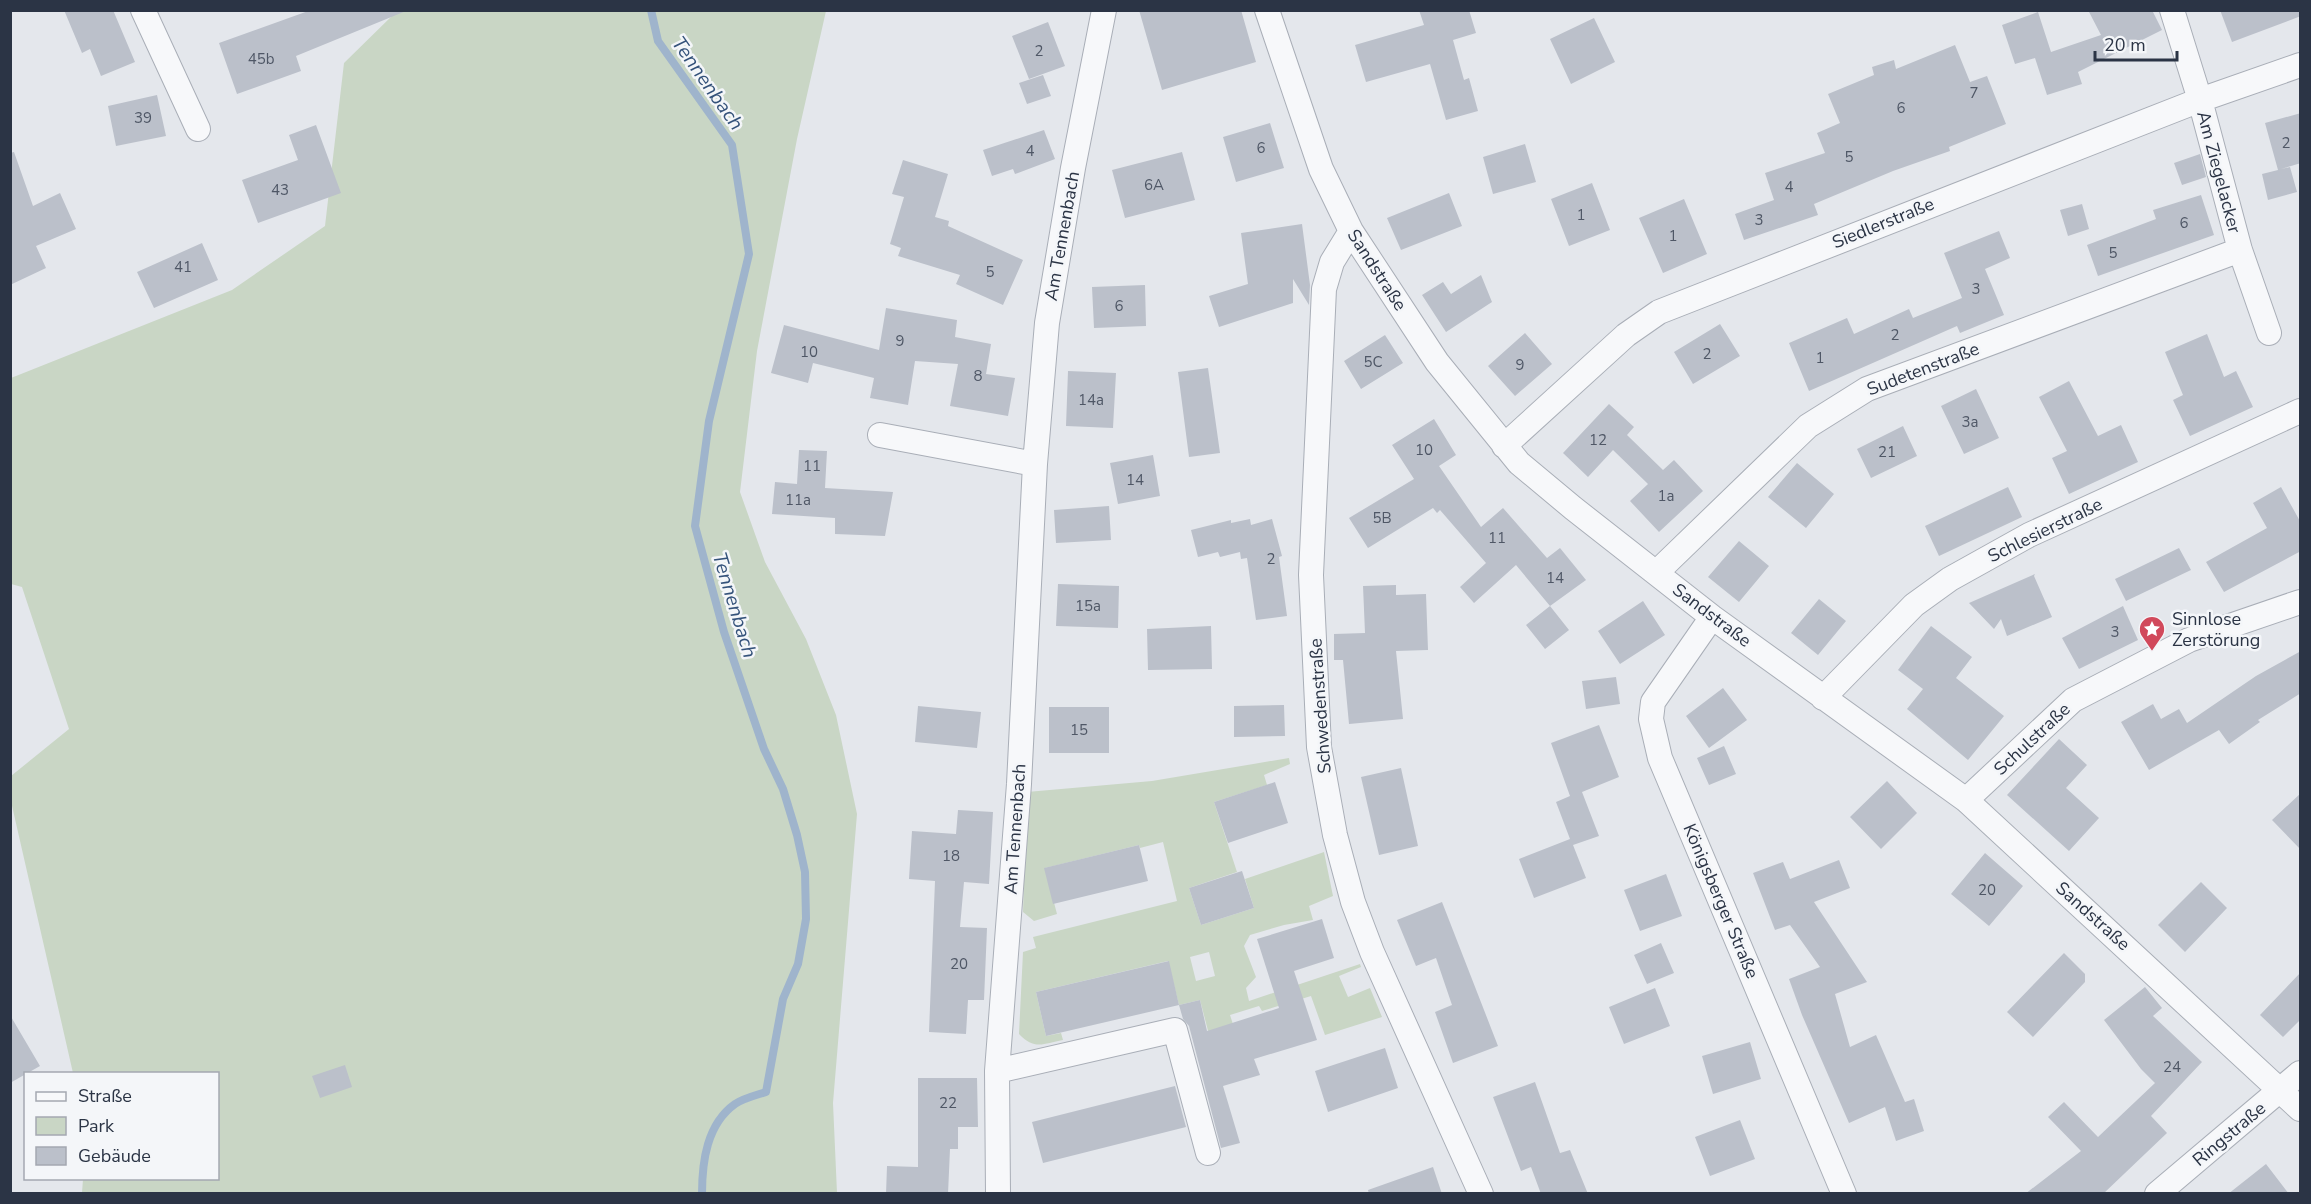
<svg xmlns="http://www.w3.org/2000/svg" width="2311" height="1204" font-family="'Nunito Sans',sans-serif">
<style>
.green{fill:#c9d6c5;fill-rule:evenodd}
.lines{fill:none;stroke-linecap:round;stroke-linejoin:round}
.stream{stroke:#9fb4cc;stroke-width:8}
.building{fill:#bbc0ca}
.minor-casing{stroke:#a9aeb7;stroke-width:26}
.minor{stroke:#f7f8fa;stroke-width:24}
.labels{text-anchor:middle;stroke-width:5;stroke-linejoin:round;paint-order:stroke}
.number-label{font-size:15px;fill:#4f5766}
.street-label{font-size:18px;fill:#2b3445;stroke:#f4f6f9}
.poi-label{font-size:18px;fill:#2b3445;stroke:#f4f6f9;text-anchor:start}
.water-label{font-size:20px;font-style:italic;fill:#34527a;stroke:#f4f6f9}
</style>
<rect width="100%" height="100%" fill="#e4e7ec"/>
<path class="green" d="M397,11H826L797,139L757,351L740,492L765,562L806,639L836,715L857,814L833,1103L837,1193H82L83,1179L218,1178V1074L73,1073L10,797L11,776L69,729L22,587L11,584V378L232,290L325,226L344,63Z
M1289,758L1290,764L1264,775L1267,785L1214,802L1237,872L1189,888L1201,925L1254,908L1245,879L1324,852L1333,896L1309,906L1313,920L1284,925L1250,935L1244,946L1256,977L1246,988L1249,1001L1360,964L1361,967L1339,976L1348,997L1370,988L1382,1017L1325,1035L1311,996L1262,1011L1259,1006L1230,1015L1241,1049L1217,1065L1200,1000L1179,1005L1168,961L1036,992L1046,1036L1061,1033L1063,1040C1043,1044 1034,1050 1019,1034L1023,952L1036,948L1033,937L1177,901L1163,842L1140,848L1139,845L1045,868L1057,914L1034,921L1023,912L1027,792L1152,781ZM1209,952L1215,976L1196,981L1190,957Z"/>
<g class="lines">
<path class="stream" d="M651,10L658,41L732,145L749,254L709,421L695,526L724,632L764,749L783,789L797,835L805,872L806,919L798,964L783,999L766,1092C757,1095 744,1098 735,1104C707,1124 702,1161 702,1194"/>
</g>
<path class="building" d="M64,10H113L135,62L101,76L90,49L82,53Z
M311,10L406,11L296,56L301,71L237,94L219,43Z
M1139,10H1241L1256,62L1162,90Z
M1419,10H1469L1476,33L1453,40L1464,80L1469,78L1478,111L1446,120L1430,64L1366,82L1355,45L1424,25Z
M2088,10H2152L2162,30L2078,72L2082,84L2047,95L2035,58L2015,64L2002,25L2038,12L2051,52L2101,35Z
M2220,10H2301V16L2232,42Z
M1594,18L1615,62L1571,84L1550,39Z
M1048,22L1065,66L1029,79L1012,36Z
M1955,45L1970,82L1987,76L2006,124L1949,147L1950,151L1893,171L1814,204L1818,215L1744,240L1735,214L1774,200L1765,173L1825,153L1817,133L1840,123L1828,94L1874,75L1872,67L1894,60L1896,69Z
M1043,75L1051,96L1027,104L1019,83Z
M157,95L166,136L116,146L108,106Z
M2301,113V163L2281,169L2290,167L2297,192L2268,200L2262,174L2278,170L2265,123Z
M1270,123L1284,168L1236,182L1223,137Z
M316,125L341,193L258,223L242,180L298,160L289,135Z
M1044,130L1055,159L1015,174L1013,169L992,176L983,150Z
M1525,144L1536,182L1493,194L1483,157Z
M14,152L33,206L60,193L76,229L36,246L46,268L10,285V153Z
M1182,152L1195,200L1125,218L1112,170Z
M2200,154L2206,177L2182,185L2174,163Z
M903,160L948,174L935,217L949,221L948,226L1023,260L1003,305L956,284L960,275L898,256L901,248L890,244L904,197L892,194Z
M1592,183L1610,230L1569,246L1551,199Z
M1449,193L1462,226L1401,250L1387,218Z
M2201,195L2214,235L2098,276L2087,245L2156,219L2153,210Z
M1684,199L1707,254L1663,273L1639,218Z
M2082,204L2089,229L2068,236L2060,210Z
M1302,224L1310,285L1309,305L1293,279V303L1219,327L1209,296L1248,284L1241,233Z
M1999,231L2010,258L1985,269L2004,315L1960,333L1957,326L1809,391L1789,343L1847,318L1854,334L1909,309L1913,318L1962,298L1944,253Z
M202,243L218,280L154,308L137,272Z
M1481,275L1492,302L1446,332L1422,295L1443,282L1451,294Z
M1145,285L1146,326L1094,328L1092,287Z
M886,308L957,320L955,337L991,344L986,374L1015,378L1008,416L950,406L958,364L915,361L908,405L870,398L874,378L813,363L808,383L771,373L784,325L879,350Z
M1720,324L1740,356L1693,384L1674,352Z
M1525,333L1552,364L1515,396L1488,366Z
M2207,334L2224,377L2236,371L2253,407L2190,436L2173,400L2183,395L2165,352Z
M1385,335L1403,363L1361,389L1344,361Z
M1208,368L1220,453L1189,457L1178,372Z
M1068,371L1116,373L1113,428L1066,426Z
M2069,381L2098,436L2121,425L2138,462L2069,494L2052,458L2067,451L2039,397Z
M1976,389L1999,438L1964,454L1941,406Z
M1609,404L1634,427L1627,435L1663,470L1674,460L1703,491L1659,532L1630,501L1648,484L1613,450L1588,477L1563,453Z
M1434,419L1456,455L1439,466L1481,527L1503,508L1547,558L1560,548L1586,580L1550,606L1516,565L1474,603L1460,587L1486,563L1440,510L1437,513L1433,508L1368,548L1349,518L1414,479L1392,445Z
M1903,426L1917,456L1871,478L1857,449Z
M799,450L827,451L825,488L893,492L885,536L835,534V518L772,514L775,482L797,484Z
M1153,455L1160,496L1118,504L1110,463Z
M1797,463L1834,494L1806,528L1768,497Z
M2008,487L2022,517L1939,556L1925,526Z
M2281,487L2301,523V551L2224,592L2206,562L2267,528L2253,503Z
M1109,506L1111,540L1056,543L1054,510Z
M1250,519L1251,525L1272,519L1282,556L1279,557L1287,616L1256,620L1247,558L1241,559L1240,552L1220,557L1218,552L1198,557L1191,530L1231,520V523Z
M1739,541L1769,566L1739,602L1708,577Z
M2179,548L2191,570L2126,601L2115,579Z
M2035,574L2034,576L2052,617L2007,636L2001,619L1994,629L1969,603Z
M1058,584L1119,586L1118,628L1056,626Z
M1396,585V595L1426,594L1428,650L1396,651L1403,719L1349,724L1343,660H1334V634L1365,633L1363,586Z
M1819,599L1846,621L1818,655L1791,633Z
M1643,601L1665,635L1620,664L1598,631Z
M1550,606L1569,630L1545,649L1526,625Z
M2123,606L2138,640L2079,669L2062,638Z
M1211,626L1212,669L1148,670L1147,629Z
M1931,626L1972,657L1956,678L2004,716L1968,760L1907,709L1923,689L1898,670Z
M2301,651V693L2258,720L2260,722L2229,744L2219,730L2149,770L2121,722L2153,704L2161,719L2179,709L2187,723L2256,676Z
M1616,677L1620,704L1586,709L1582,681Z
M1723,688L1747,720L1709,748L1686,716Z
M1284,705L1285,736L1234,737V706Z
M918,706L981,712L977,748L915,742Z
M1049,707H1109V753H1049Z
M1599,725L1619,777L1582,792L1599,836L1573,845L1586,878L1534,898L1519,859L1570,839L1556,802L1570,796L1551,743Z
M2059,739L2087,765L2066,788L2099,818L2069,851L2007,795Z
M1724,746L1736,774L1709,785L1697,758Z
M1401,768L1418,846L1379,855L1361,777Z
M1887,781L1917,813L1881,849L1850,817Z
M1275,782L1288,823L1228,843L1214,802Z
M2301,793V850L2272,820Z
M958,810L993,812L989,884L964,882L960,927L987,928L984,1000H968L966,1034L929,1032L935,881L909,879L912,831L956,834Z
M1139,845L1148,881L1053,904L1044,868Z
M1985,853L2023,886L1989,926L1951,894Z
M1839,860L1850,888L1814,902L1867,982L1835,994L1850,1047L1876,1035L1905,1102L1914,1099L1924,1131L1896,1141L1885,1107L1849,1123L1802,1015L1789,979L1820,967L1790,925L1775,930L1753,873L1783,862L1790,879Z
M1242,871L1254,908L1201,925L1189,888Z
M1666,874L1682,916L1640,931L1624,890Z
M2201,882L2227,908L2185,952L2158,925Z
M1442,902L1498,1046L1453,1063L1435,1012L1452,1005L1436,958L1416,966L1397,920Z
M1322,919L1334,958L1294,971L1317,1040L1254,1059L1260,1075L1223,1086L1240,1143L1221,1148L1189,1026L1183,1019L1179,1005L1200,1000L1207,1031L1279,1008L1257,939Z
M1661,943L1674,973L1647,984L1634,955Z
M2064,953L2085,974V982L2033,1037L2007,1012Z
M1169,961L1179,1005L1046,1036L1036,992Z
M2301,972V1019L2283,1037L2260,1015Z
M2145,987L2162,1008L2153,1016L2202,1062L2151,1116L2167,1133L2103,1194H2025L2081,1151L2048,1117L2064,1102L2098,1137L2155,1083L2141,1069L2104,1020Z
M1655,988L1670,1026L1624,1044L1609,1007Z
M10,1015L40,1066L10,1083Z
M1750,1042L1761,1079L1713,1094L1702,1056Z
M1385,1048L1398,1088L1328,1112L1315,1071Z
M345,1065L352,1087L320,1098L312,1076Z
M918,1078H977L978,1127H958V1149H950L948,1194H886L887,1166L918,1167Z
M1535,1082L1560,1153L1570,1150L1588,1194H1541L1531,1167L1521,1171L1493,1097Z
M1175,1086L1186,1127L1043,1163L1032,1122Z
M1740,1120L1755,1159L1710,1176L1695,1137Z
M2266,1164L2289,1194H2228Z
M1433,1167L1442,1194H1369L1368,1190Z"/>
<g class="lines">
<g class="minor-casing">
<path id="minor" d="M143,10L198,129
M1267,10L1321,169L1351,231L1437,362L1519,463L1573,508L1712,617L1966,800L2300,1109
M2172,10L2200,100L2240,250L2269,333
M1351,231L1332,262L1324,289L1311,575L1319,747L1335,835L1353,902L1372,952L1481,1194
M880,435L1035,464
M1504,446L1626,335L1659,312L2200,100L2300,65
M1656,573L1808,426L1867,389L2240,250
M1712,617L1653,702L1651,719L1660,758L1844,1194
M1823,698L1914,605L1950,579L2029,535L2300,411
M1966,800L2073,700L2189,640L2300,602
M997,1071L1175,1030L1208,1153
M998,1194L997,1071L1019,784L1035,464L1047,323L1073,168L1104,10
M2157,1194L2300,1073"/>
</g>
<use href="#minor" class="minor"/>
</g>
<defs>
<g id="sight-pin" transform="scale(1.35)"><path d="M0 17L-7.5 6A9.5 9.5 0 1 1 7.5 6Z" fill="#d1495b" stroke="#f4f6f9"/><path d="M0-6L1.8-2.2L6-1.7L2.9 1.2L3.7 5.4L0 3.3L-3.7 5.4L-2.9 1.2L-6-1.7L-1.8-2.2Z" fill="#fff"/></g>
</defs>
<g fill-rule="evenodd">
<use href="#sight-pin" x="2152" y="629"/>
</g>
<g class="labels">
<g class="number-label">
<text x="1039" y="56">2</text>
<text x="261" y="64">45b</text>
<text x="1974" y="98">7</text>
<text x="1901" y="113">6</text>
<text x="143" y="123">39</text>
<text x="2286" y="148">2</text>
<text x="1261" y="153">6</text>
<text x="1030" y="156">4</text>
<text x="1849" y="162">5</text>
<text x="1154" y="190">6A</text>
<text x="1789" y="192">4</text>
<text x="280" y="195">43</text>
<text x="1581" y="220">1</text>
<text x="1759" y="225">3</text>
<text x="2184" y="228">6</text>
<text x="1673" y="241">1</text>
<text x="2113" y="258">5</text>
<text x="183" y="272">41</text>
<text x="990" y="277">5</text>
<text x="1976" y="294">3</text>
<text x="1119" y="311">6</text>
<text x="1895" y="340">2</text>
<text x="900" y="346">9</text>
<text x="809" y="357">10</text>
<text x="1707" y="359">2</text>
<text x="1820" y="363">1</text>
<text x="1373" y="367">5C</text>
<text x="1520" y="370">9</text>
<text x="978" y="381">8</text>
<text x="1091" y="405">14a</text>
<text x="1970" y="427">3a</text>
<text x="1598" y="445">12</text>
<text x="1424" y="455">10</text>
<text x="1887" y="457">21</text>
<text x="812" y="471">11</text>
<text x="1135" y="485">14</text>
<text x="1666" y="501">1a</text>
<text x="798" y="505">11a</text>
<text x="1382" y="523">5B</text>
<text x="1497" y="543">11</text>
<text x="1271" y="564">2</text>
<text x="1555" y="583">14</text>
<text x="1088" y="611">15a</text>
<text x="2115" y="637">3</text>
<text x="1079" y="735">15</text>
<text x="951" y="861">18</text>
<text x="1987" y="895">20</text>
<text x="959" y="969">20</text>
<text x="2172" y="1072">24</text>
<text x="948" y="1108">22</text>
</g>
<g class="street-label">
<text transform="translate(2219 172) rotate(75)" y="6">Am Ziegelacker</text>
<text transform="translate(1883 223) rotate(-22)" y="6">Siedlerstraße</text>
<text transform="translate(1062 236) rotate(-80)" y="6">Am Tennenbach</text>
<text transform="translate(1377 270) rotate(57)" y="6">Sandstraße</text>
<text transform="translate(1923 369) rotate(-21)" y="6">Sudetenstraße</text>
<text transform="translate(2045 530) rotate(-26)" y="6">Schlesierstraße</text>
<text transform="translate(1712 615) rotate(37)" y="6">Sandstraße</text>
<text transform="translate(1320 706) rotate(-94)" y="6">Schwedenstraße</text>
<text transform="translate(2032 739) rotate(-43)" y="6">Schulstraße</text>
<text transform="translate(1015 829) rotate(-86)" y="6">Am Tennenbach</text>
<text transform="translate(1721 901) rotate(67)" y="6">Königsberger Straße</text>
<text transform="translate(2093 916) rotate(42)" y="6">Sandstraße</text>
<text transform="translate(2229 1134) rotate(-40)" y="6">Ringstraße</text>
</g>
<g class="poi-label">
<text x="2172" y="625">Sinnlose<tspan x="2172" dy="21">Zerstörung</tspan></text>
</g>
<g class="water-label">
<text transform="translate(708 83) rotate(55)" y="7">Tennenbach</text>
<text transform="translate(735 605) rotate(73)" y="7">Tennenbach</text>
</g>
</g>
<rect width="2311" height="1204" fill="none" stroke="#2b3445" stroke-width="24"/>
<rect x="24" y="1072" width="195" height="108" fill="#f4f6f9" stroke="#a4a8b1" stroke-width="1.5"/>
<rect x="36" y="1092" width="30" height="9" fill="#f7f8fa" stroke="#a4a8b1" stroke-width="1.5"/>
<text x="78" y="1102" font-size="18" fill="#2b3445">Straße</text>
<rect x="36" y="1117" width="30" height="18" fill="#c9d6c5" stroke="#a4a8b1" stroke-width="1.5"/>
<text x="78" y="1132" font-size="18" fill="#2b3445">Park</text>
<rect x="36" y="1147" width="30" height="18" fill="#bbc0ca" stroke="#a4a8b1" stroke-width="1.5"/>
<text x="78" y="1162" font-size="18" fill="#2b3445">Gebäude</text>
<path d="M2095 51v9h82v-9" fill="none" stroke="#2b3445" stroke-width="3"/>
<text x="2104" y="51" font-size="18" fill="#2b3445" stroke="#f4f6f9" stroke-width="4.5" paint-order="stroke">20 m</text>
</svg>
